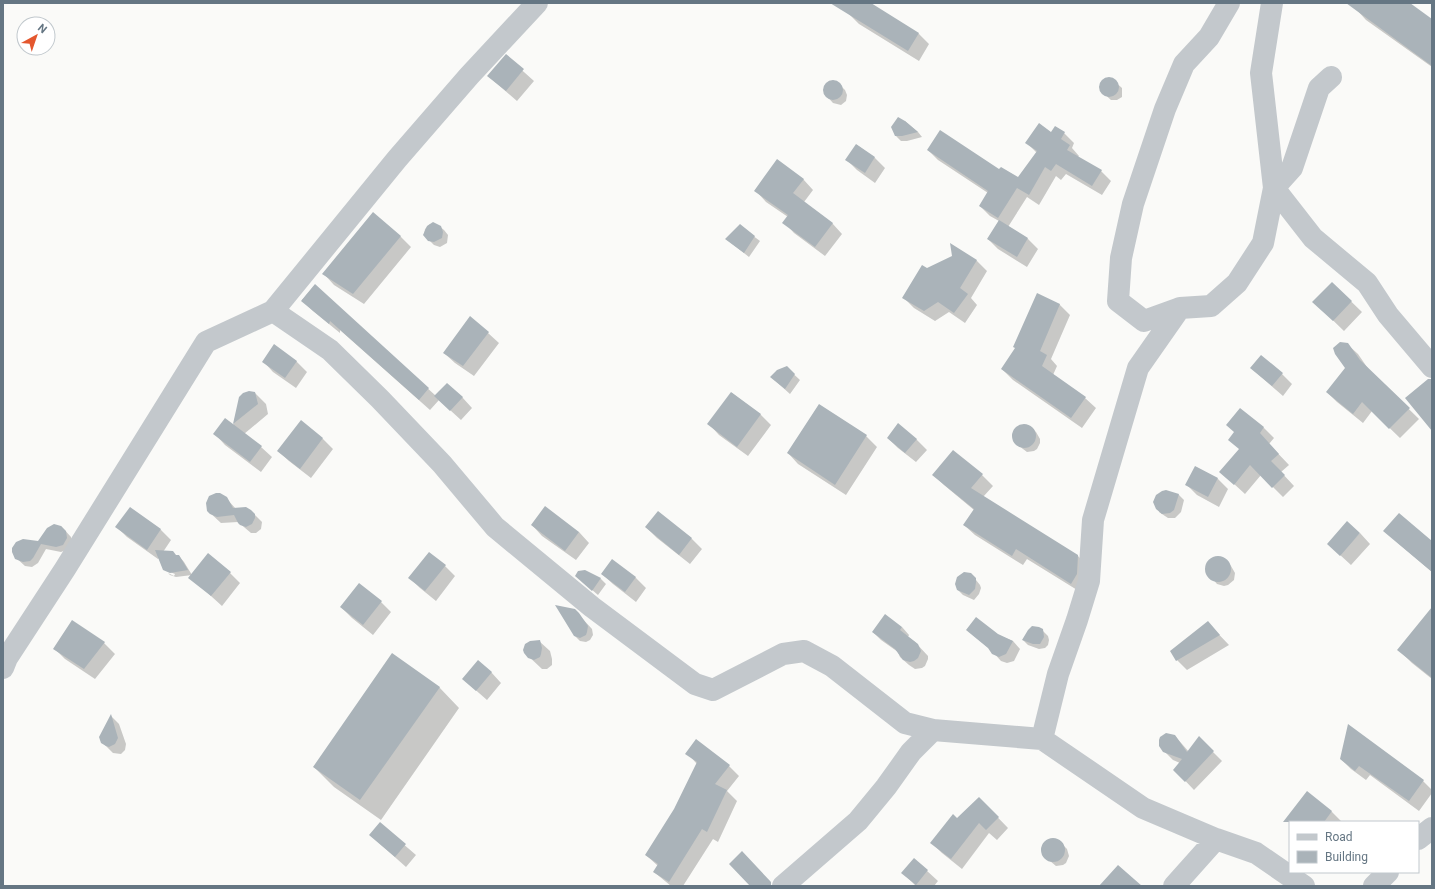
<svg xmlns="http://www.w3.org/2000/svg" width="1435" height="889" font-family="Roboto,sans-serif">
<style>
.shadow{fill:#0003}
.building{fill:#aab3b9}
.lines{fill:none;stroke-linecap:round;stroke-linejoin:round}
.minor{stroke:#c3c8cc;stroke-width:22}
</style>
<rect width="100%" height="100%" fill="#fafaf8"/>
<path class="shadow" d="M855,3H869L919,34L929,44L919,61L859,24L848,13Z
M1360,3H1408L1432,20V67L1366,20L1356,9Z
M506,56L534,81L517,101L488,76Z
M1107,78L1112,79L1122,88V97L1117,100H1111L1101,91L1100,84Z
M831,81L840,85L845,90L847,95L846,101L841,105L833,103L824,93L826,84Z
M905,121L918,132L922,137L907,141H901L896,136Z
M1056,127L1064,133L1074,143L1072,148L1079,156L1078,157L1101,171L1111,181L1102,195L1066,174L1061,180L1056,176L1039,205L1027,197L1008,227L1028,239L1038,249L1027,267L998,249L988,239L999,221L990,216L980,206L988,193L938,160L928,150L1000,171L1018,178L1037,153L1026,142L1052,133Z
M857,145L875,158L885,168L875,183L857,170L847,160Z
M803,179L813,190L804,202L832,223L842,234L825,256L794,233L784,222L788,217L766,202L756,191Z
M373,214L401,237L411,247L364,304L334,285L324,274Z
M430,224L438,225L444,230L448,235L447,243L440,247L434,245L424,235L425,229Z
M740,226L760,241L749,257L726,239Z
M952,245L977,261L987,271L971,298L977,305L965,323L949,312L935,321L914,308L904,298L927,269L953,257Z
M1332,283L1362,312L1344,331L1314,302Z
M315,285L436,396L462,397L472,408L461,420L439,400L430,410L340,330V333L313,311L302,300Z
M1059,304L1070,315L1051,359L1057,366L1053,375L1085,398L1096,408L1082,428L1013,380L1002,369Z
M488,333L499,343L474,376L455,363L444,353Z
M1347,344L1358,354L1369,370L1419,419L1400,438L1372,411L1363,423L1337,402L1327,392L1346,368Z
M263,361H296L307,372L296,388L273,372Z
M786,367L800,380L790,394L771,377Z
M1251,368L1282,374L1292,384L1283,396Z
M255,393L266,404L268,414L244,434L261,447L272,457L261,472L225,445L215,434L233,426L240,398Z
M732,393L761,415L771,425L748,456L719,435L709,424Z
M819,405L866,436L877,447L846,495L798,464L788,453Z
M1240,410L1264,428L1274,438L1269,444L1289,465L1281,472L1294,486L1283,497L1261,475L1245,494L1221,472L1240,450L1235,433Z
M301,422L323,439L333,449L311,478L289,461L278,451Z
M1021,426L1031,427L1036,432L1040,439V443L1037,449L1034,451L1027,452L1015,443L1013,436L1016,429Z
M888,438L916,439L927,450L916,462L898,448Z
M953,451L982,475L993,486L983,497L1078,556L1088,567L1082,593L1027,559L1023,565L975,535L964,525L974,510L944,485L934,475Z
M1196,467L1218,479L1228,489L1219,507L1197,495L1187,485Z
M1162,492L1179,495L1184,500L1181,512L1175,518H1168L1159,512Z
M226,498L236,509L251,511L262,522L261,529L256,533H251L238,522L221,523L208,511Z
M130,508L161,530L171,540L163,552L179,556L184,562L192,575L176,577L170,575L168,573L174,576L175,574L165,570L159,558L158,559L127,537L117,527Z
M658,512L692,539L702,549L690,564L657,538L646,527Z
M532,525L579,532L589,543L576,560L542,536Z
M61,526L71,537V544L68,549L61,552L46,549L38,563L32,567L25,566L14,556L39,543Z
M1385,530L1432,542V572L1398,543Z
M1360,533L1370,544L1351,565L1339,554Z
M1219,557L1226,560L1231,566L1235,573L1234,580L1228,585L1224,586L1217,584L1207,572V564L1209,561L1215,558Z
M612,561L636,578L646,588L636,602L613,584L602,574Z
M445,566L455,576L436,601L420,588L410,578Z
M585,572L601,579L606,584L598,595L576,576Z
M230,573L240,583L222,606L190,577Z
M976,580L980,585L981,588L979,594L974,600L963,595L957,589Z
M381,602L391,612L373,635L352,618L341,607Z
M580,616L592,629L593,635L590,640L586,642L580,641L574,635Z
M1432,617V679L1412,663L1399,650Z
M73,622L104,643L115,654L95,679L65,659L55,649Z
M1208,623L1229,645L1187,670L1177,660Z
M902,627L909,635L908,637L915,642L928,656V659L925,666L922,668L915,669L909,665L900,657L898,652L881,640L873,632Z
M967,630L998,635L1013,641L1020,649L1014,661L1007,663L1001,661L991,650Z
M1042,630L1048,636L1049,640L1048,645L1045,648L1039,649L1028,645L1023,640Z
M539,641L550,651L552,659V665L547,669H542L525,653Z
M491,672L501,683L487,700L463,679Z
M439,687L459,708L381,820L334,787L314,767Z
M111,716L119,724L126,744L125,750L121,754L113,753L102,742Z
M1175,736L1189,752L1199,738L1222,761L1194,790L1175,770L1180,763L1173,760L1164,751Z
M687,753L729,766L739,776L727,791L737,801L718,842L713,839L683,886H671L654,872L658,866L646,855L675,810L697,764Z
M1341,759L1423,781L1432,790V793L1419,811L1370,775L1366,780L1351,769Z
M1307,793L1332,812L1341,821L1340,822H1295Z
M979,798L1008,828L997,840L989,833L962,869L942,853L932,843Z
M380,824L416,855L406,867L370,835Z
M1053,839L1059,841L1067,849L1069,856L1066,863L1063,865L1056,866L1044,856L1042,849L1044,843L1047,840Z
M914,859L938,881L934,886H916L903,873Z"/>
<path class="building" d="M830,3H871L919,33L908,51Z
M1346,3H1410L1432,19V66Z
M506,54L524,69L506,91L487,76Z
M1099 87a10 10 0 1 1 20 0a10 10 0 1 1-20 0Z
M823 90a10 10 0 1 1 20 0a10 10 0 1 1-20 0Z
M898,117L905,121L918,132L902,136H895L891,127Z
M1039,123L1051,132L1055,126L1065,132L1061,139L1070,145L1067,150L1102,170L1092,186L1056,164L1051,171L1045,167L1029,195L1017,188L998,218L979,206L988,191L927,150L940,130L999,169L1001,167L1018,177L1037,151L1025,143Z
M856,144L875,157L865,173L845,160Z
M777,159L804,179L793,193L833,223L815,247L782,223L788,215L754,191Z
M373,212L401,236L353,294L322,274Z
M999,220L1028,238L1017,257L987,239Z
M433,222L441,226L443,232L442,238L434,242L428,241L423,235L427,226Z
M740,224L755,236L744,253L725,239Z
M950,243L977,260L960,288L968,294L954,313L938,302L924,311L902,298L922,265L927,268L952,256Z
M1332,282L1352,301L1333,321L1312,302Z
M315,284L429,388L419,400L330,321L329,324L301,301Z
M1037,293L1060,304L1040,351L1047,355L1042,366L1086,397L1071,418L1001,369L1015,348L1013,347Z
M470,316L489,332L463,366L443,353Z
M1340,342L1348,343L1360,360L1410,408L1389,429L1362,402L1353,414L1326,392L1345,368L1335,354L1333,348Z
M274,344L297,361L285,378L262,362Z
M1261,355L1283,373L1272,386L1250,368Z
M787,366L795,374L785,389L770,377L777,370Z
M1428,379H1432V431L1405,398Z
M447,383L463,397L450,411L434,396Z
M249,391L255,392L258,404L233,424L262,446L250,462L213,434L225,418L233,424L239,397L243,393Z
M731,392L761,414L737,447L707,424Z
M819,404L867,435L835,485L787,453Z
M1240,408L1264,427L1260,433L1279,454L1271,461L1285,475L1272,488L1250,465L1234,485L1219,472L1239,449L1228,440L1234,432L1226,425Z
M301,420L323,438L300,469L277,451Z
M898,423L917,439L905,453L887,438Z
M1012 436a12 12 0 1 1 24 0a12 12 0 1 1-24 0Z
M953,450L983,474L971,488L1078,555L1077,574L1071,584L1016,549L1012,556L963,525L974,509L932,475Z
M1195,466L1218,478L1208,497L1185,485Z
M1166,490L1179,494L1174,510L1170,513L1162,514L1156,509L1153,502L1156,495L1162,491Z
M216,493H220L227,497L233,508L246,507L251,510L255,514V518L252,524L246,527L240,525L238,523L234,515L217,517L210,514L207,511L206,503L209,496Z
M545,506L579,532L565,551L531,525Z
M130,507L161,529L147,550L115,527Z
M658,511L692,538L679,555L645,527Z
M1399,513L1432,541V572L1383,531Z
M1347,521L1360,533L1340,556L1327,544Z
M54,524L61,526L66,531L67,538L63,545L56,547L41,544L33,558L30,561L23,562L15,559L12,552V548L16,542L23,539L38,541L47,528Z
M155,550L173,551L176,555H179L188,570L170,573L163,570Z
M429,552L446,565L425,591L408,578Z
M208,553L231,572L211,596L188,578Z
M1205 569a13 13 0 1 1 26 0a13 13 0 1 1-26 0Z
M612,559L636,577L625,592L601,574Z
M585,570L601,578L592,591L575,576L578,571Z
M964,572L971,573L976,578V582L975,589L969,595L957,590L955,584L957,577Z
M359,583L382,601L363,625L340,607Z
M555,605L575,609L579,613L588,626L587,632L586,635L580,638L574,636Z
M1432,607V678L1397,650Z
M885,614L902,627L900,630L918,644L921,651L918,658L914,661L910,662L903,660L895,649L872,632Z
M976,617L998,634L1013,641L1006,654L999,657L992,654L988,648L966,630Z
M72,620L105,642L84,669L53,649Z
M1208,621L1220,635L1176,661L1170,651Z
M1032,626L1039,627L1043,629L1044,637L1040,644H1033L1022,640L1028,630Z
M540,640L542,648L541,654L540,657L534,660L528,658L524,653L523,650L525,644L530,641Z
M392,653L440,687L360,800L313,767Z
M478,660L492,672L476,691L462,679Z
M111,714L118,738L115,744L109,747L106,746L101,743L99,737Z
M1348,724L1424,780L1409,801L1359,766L1355,771L1340,759Z
M1166,733L1175,735L1187,752L1199,736L1214,751L1185,782L1173,770L1182,759L1163,752L1159,746V740L1160,737Z
M696,739L730,765L715,784L727,790L707,832L702,829L669,882L653,872L658,864L645,855L674,809L697,762L685,754Z
M1307,791L1332,811L1324,822H1283Z
M979,797L999,817L986,830L979,823L951,859L930,843L953,814L957,818Z
M380,822L406,844L395,857L369,835Z
M1041 850a12 12 0 1 1 24 0a12 12 0 1 1-24 0Z
M742,851L771,882V886H750L729,864Z
M914,858L928,870L916,885L901,873Z
M1118,865L1142,886H1099Z"/>
<g class="lines">
<path class="minor" d="M1331,77L1319,88L1292,168L1274,188L1313,238L1367,283L1388,315L1432,367
M1180,308L1144,321L1118,301L1121,258L1133,204L1165,109L1184,64L1209,37L1229,3
M273,311L330,350L380,399L442,464L495,527L592,607L695,684L713,690L783,654L804,651L832,666L905,723L933,730L1042,739L1143,808L1216,839L1256,853L1304,886
M3,668L7,658L65,569L206,342L273,311L397,159L469,76L537,3
M1042,739L1058,674L1077,620L1089,581L1093,520L1138,368L1180,308L1211,306L1237,283L1263,243L1274,188L1261,73L1272,3
M1418,839L1432,828
M783,886L858,821L886,787L911,752L933,730
M1174,886L1216,839
M1374,886L1388,872"/>
</g>
<rect width="1435" height="889" fill="none" stroke="#657683" stroke-width="8"/>
<rect x="1289" y="821" width="130" height="52" fill="#ffffff" stroke="#c1c8cd"/>
<rect x="1297" y="834" width="20" height="6" fill="#c3c8cc" stroke="#c1c8cd"/>
<text x="1325" y="841" font-size="12" fill="#657683">Road</text>
<rect x="1297" y="851" width="20" height="12" fill="#aab3b9" stroke="#c1c8cd"/>
<text x="1325" y="861" font-size="12" fill="#657683">Building</text>
<g transform="translate(36 36) rotate(40)"><circle r="19" fill="#ffffff" stroke="#c1c8cd"/>
<path d="M0-3L7 15L0 10L-7 15Z" fill="#e4572e"/>
<text y="-6" font-size="11" font-weight="bold" text-anchor="middle" fill="#657683">N</text>
</g>
</svg>
